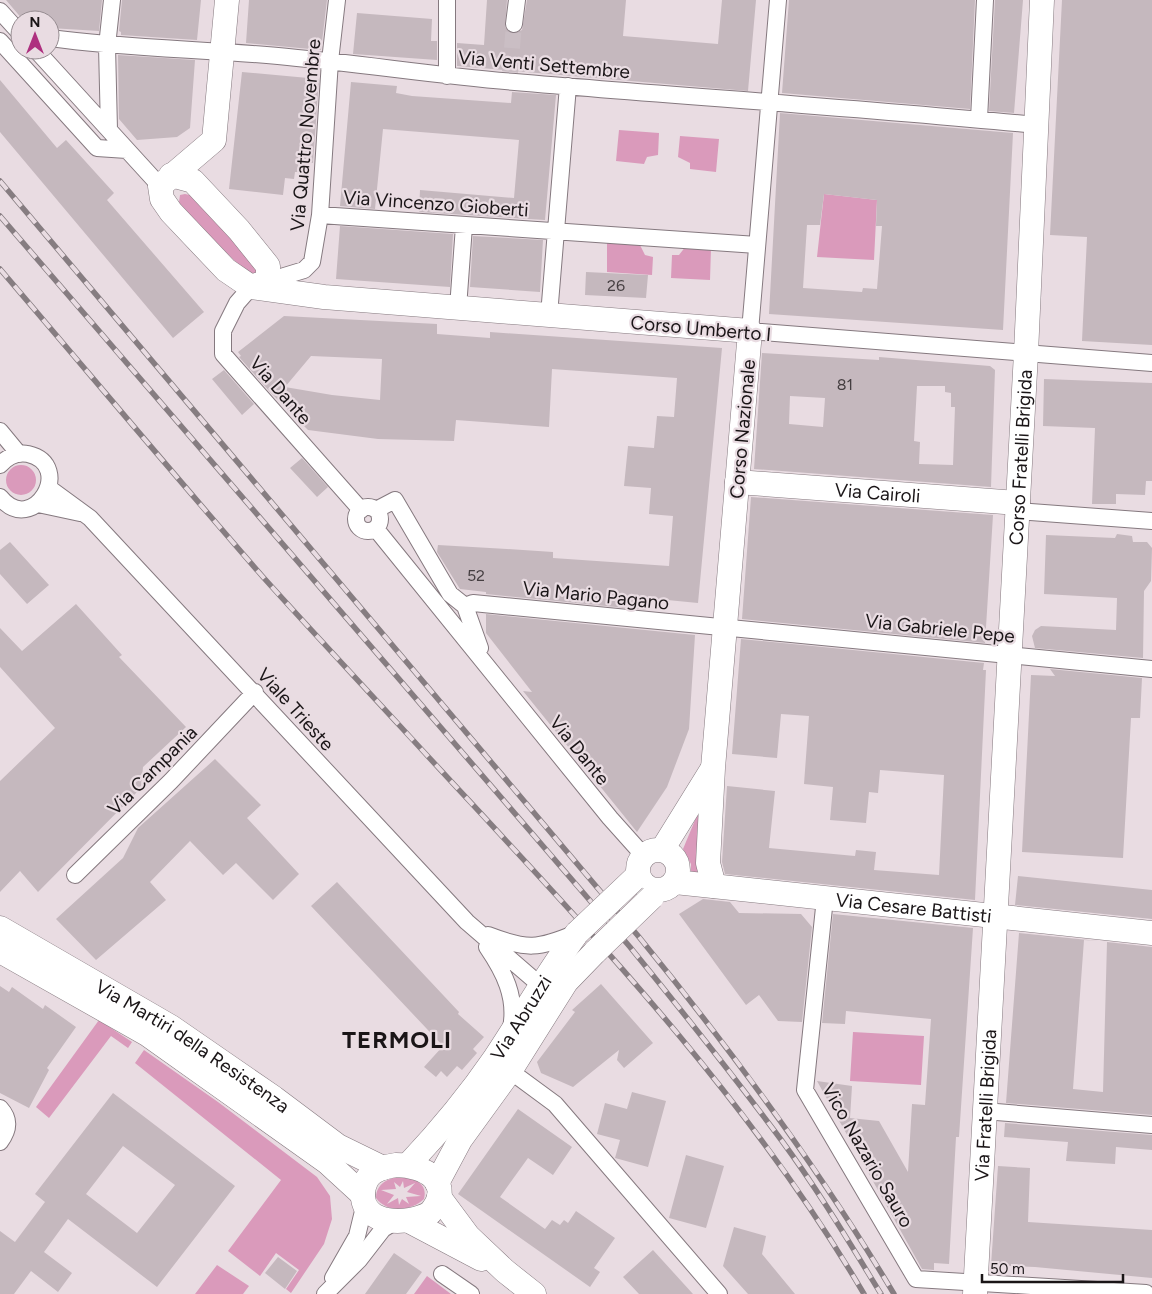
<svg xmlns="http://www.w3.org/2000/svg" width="1152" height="1294" font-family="Figtree,sans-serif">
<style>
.green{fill:#da9abb;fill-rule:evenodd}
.building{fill:#c5b8be;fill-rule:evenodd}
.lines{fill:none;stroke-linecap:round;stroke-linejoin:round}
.street-tunnel{stroke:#cabec4;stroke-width:16;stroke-dasharray:16 8;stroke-linecap:butt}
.street-casing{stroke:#85797f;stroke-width:18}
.secondary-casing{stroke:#85797f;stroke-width:25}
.street{stroke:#fff;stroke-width:16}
.secondary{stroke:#fff;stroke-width:24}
.rail-casing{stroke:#867d81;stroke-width:5.5}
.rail{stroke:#e9dce2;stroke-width:4;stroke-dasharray:11;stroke-linecap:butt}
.secondary-bridge-casing{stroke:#85797f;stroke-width:25;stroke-linecap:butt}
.secondary-bridge{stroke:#fff;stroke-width:24}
.labels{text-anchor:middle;stroke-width:4.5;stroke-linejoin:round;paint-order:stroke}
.number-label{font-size:16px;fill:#453e41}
.street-label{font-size:19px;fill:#1a1517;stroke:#e9dce2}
.district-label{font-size:24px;font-weight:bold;letter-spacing:1px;fill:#1a1517;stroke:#e9dce2}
</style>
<rect width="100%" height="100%" fill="#e9dce2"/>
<path class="green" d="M619,130L659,133L658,155L647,157L644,164L616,161Z
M680,136L719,139L716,172L690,169V163L678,157Z
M185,194L194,196L260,269L256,275L248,274L182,209L179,202L180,195Z
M824,194L877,200L874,260L817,257Z
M607,242L639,243L645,255L653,257L652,275L607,272Z
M686,246L711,248L710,280L671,278L672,255H679Z
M6 480a15 15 0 1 1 30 0a15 15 0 1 1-30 0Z
M703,801L698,874H691V864L683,849Z
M99,1020L132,1042L128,1048L111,1036L49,1118L36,1107Z
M853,1032L924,1036L921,1085L850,1081Z
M144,1050L218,1102L317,1177L330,1196L332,1219L324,1244L291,1293L286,1289L299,1270L276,1253L260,1276L228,1251L281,1180L135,1063Z
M393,1178C407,1177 429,1179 424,1199C411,1211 388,1214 376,1198C376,1187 383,1181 393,1178ZM403,1181L404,1188L415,1183L407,1192L421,1196L406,1197L409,1204L402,1199L399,1205L398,1198L387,1204L394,1195L381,1190L396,1189L394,1182L400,1187Z
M217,1265L249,1286L243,1294H195Z
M427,1276L451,1294H414Z"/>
<path class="building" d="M6,0H102L99,31L50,28V20H23Z
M122,0H201L197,40L121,35V32L119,31Z
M249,0H327L321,50L246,43Z
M487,0H507L505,27L512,34L522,30L527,0H626L623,36L718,44L722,0H756L748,91L457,66V43L484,45Z
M789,0H975L970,109L782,93Z
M995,0H1023L1014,113L989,111Z
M1062,0H1152V345L1082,341L1087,237L1050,235Z
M357,13L432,19L431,41H437V60L353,54Z
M118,55L195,60L190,128L177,137L137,140L119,119Z
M242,72L319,79L313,163L302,161L301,172H295L294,179L285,178L283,195L229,189Z
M0,80L57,148L66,140L114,193L107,200L204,312L173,338L0,132Z
M351,82L397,86L396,93L412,96L511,103L512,92L556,95L545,220L419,212L420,190L514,198L519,140L383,129L375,209L340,206Z
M780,113L1013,133L1003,330L769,314ZM824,194L877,200L876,226H882L877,289L863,288L862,292L803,288L807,225H820Z
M340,226L453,234L450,287L336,279Z
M473,236L543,240L540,292L470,287Z
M586,272L648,275L646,298L585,295Z
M284,316L437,324V334L490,338V332L722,348L698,603L647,598L646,610L486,594V592L460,589L437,552L438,545L507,549L553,552V558L669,566L673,516L649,514L651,488L624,486L628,446L654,448L657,416L674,417L677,378L552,369L549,427L456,420L454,441L378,439L308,430L270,392L239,357L241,356L238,352ZM311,356L382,359L380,400L332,395L285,387Z
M762,353L879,360V357L990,366L995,370L991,487L754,469ZM917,386H945V392L951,393V407H955L953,465L919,464L920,442L914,441ZM790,396L825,398L823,427L789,424Z
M224,370L254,404L242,415L212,379Z
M1044,379L1152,383V481H1146L1145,495L1116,494V504H1092L1095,428L1043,426Z
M302,458L328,487L317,497L290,468Z
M751,497L993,515L985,643L742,619Z
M1117,534L1132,536L1133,542H1147L1152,548L1151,581L1144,591L1143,658L1035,648L1032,636L1035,630L1041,626L1116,630L1117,598L1044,594L1046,535L1115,538Z
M10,542L49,585L27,604L0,574V550Z
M76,604L122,655L119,657L186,727L143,767L141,788L38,892L20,871L0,892V781L55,728L0,667V628L22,651Z
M486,614L695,635L689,729L667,787L637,832L523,691L532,692L486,633Z
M741,639L984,663L983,670H986L975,900L725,874L722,862L727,786L775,791L769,848L855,856L856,850L876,852L874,870L939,875L944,775L880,770L878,793L869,792L866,823L830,820L833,787L804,784L809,716L781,714L777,758L732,754Z
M1050,669L1142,678L1140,718H1131L1123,858L1022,852L1031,675L1055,676Z
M215,759L261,805L247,818L299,874L273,900L236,863L223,875L190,841L150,882L166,900L96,960L56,919L123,858L138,828Z
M1018,876L1152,890V919L1015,905Z
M337,882L459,1012L458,1014L484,1037L473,1049L477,1053L462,1070L457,1066L447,1077L441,1071L436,1077L424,1067L443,1046L311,906Z
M703,899L730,902L739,913L801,914L812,927L802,1022L778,1021L759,995L746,1005L679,914Z
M833,914L973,928L959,1137H956L949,1264L934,1263V1270L922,1269L817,1081L852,1086L850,1118L879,1121L908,1172L912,1104L925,1105L931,1019L846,1011L845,1024L822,1023Z
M1019,933L1098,941L1084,940L1073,1089L1103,1092L1107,942L1152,947V1115L1006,1103Z
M601,984L653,1043L624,1068L617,1060L619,1050L573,1087L541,1073L537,1062L575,1012L572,1010Z
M0,986L9,992L12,987L43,1009L45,1005L76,1027L47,1068L49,1070L29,1108L0,1093Z
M632,1092L666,1101L648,1167L615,1158L620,1140L597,1134L605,1103L627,1109Z
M113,1093L235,1186L157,1287L68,1219L44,1252L72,1273L58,1292L31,1271L14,1294H0V1231L15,1242L45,1202L35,1194ZM123,1146L175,1185L137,1233L86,1194Z
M518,1109L572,1147L553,1175L528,1158L500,1197L545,1229L552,1220L560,1225L564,1220L568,1223L576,1211L615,1238L594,1268L600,1272L590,1287L458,1194Z
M1005,1123L1152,1135V1150L1116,1147L1115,1164L1066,1161L1068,1142L1004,1137Z
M686,1155L724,1166L706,1228L669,1218Z
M998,1166L1030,1168L1028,1222L1152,1230V1278L1035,1267L991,1265Z
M734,1227L766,1236L762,1254L795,1294H748L723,1266Z
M653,1250L693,1294H639L623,1277Z
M394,1253L422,1272L406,1294H365Z
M278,1257L297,1271L285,1289L265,1273Z"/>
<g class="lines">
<path class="street-tunnel" d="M510,72L514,24"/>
<g class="street-casing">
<path id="street" d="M778,0L750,331L1152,363
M0,11L20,33
M514,24L517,0
M50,38C129,49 209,49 288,57C364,64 439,76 515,82C689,97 863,108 1036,125
M0,41L97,148L127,150
M36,50L160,186
M447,76V0
M979,119L985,0
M109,130L107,46L112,0
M320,215L757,245
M268,281L304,270L312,262L320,215L330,61L337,0
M251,287L237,303L223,331V354L361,510
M458,308L464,226
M549,315L568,86
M0,431L19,454
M0,465C7,457 17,452 28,454C76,465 33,538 0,497
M49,488L90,518L467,922L540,985H550
M38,504L80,513
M356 519a12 12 0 1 1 24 0a12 12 0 1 1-24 0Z
M376,510L395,500L450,594L465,606L480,648
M1017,511L1152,521
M376,529L610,818L644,856
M465,606L473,603L1152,669
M75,875L171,781L255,692
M825,898L805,1090L916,1279L1146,1293
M488,935C527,950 538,949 576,933
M487,947C504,972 517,997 511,1028
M502,1065L555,1104L719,1294
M0,1108C10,1119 9,1130 0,1142
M984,1111L1152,1125
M442,1274L471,1294
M333,1278L357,1236L365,1203
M325,1294L359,1260L383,1229L396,1221"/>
</g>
<g class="secondary-casing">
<g id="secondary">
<path d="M227,0L214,140L160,186L162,199L171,212L226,270L251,287L324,297L750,331L713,768L708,863L714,886"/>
<path d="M171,175L193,181L239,230L268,266V281L251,287"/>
<path id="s1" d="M737,482L1018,503"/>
<circle cx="658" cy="870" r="20"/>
<path d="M662,850L711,771"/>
<path id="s2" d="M675,882L1152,933"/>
<path id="s3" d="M0,928L171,1027L274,1098L338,1146L383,1168"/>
<path d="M0,951L147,1034L327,1162L363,1195"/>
<path d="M396,1165C425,1165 456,1183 430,1213C410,1225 360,1227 363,1192C364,1185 367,1176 374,1172C380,1168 389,1166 396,1165Z"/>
<path id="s4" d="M408,1165C439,1132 469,1096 495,1058C523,1016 547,973 577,933"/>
<path d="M437,1183L460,1140L510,1071L566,982L596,951"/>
<path d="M439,1197L468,1236L505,1271L534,1294"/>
<path d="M409,1221L481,1259"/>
<path id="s5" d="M975,1294L1026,353L1042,0"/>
</g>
</g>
<use href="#street" class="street"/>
<use href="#secondary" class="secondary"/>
<g class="rail-casing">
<path id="rail" d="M0,181L639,937C732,1051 819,1168 894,1294
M0,216L630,947C682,1011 733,1075 782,1141C818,1190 849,1242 881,1294
M0,269C88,372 174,475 263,577C308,627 354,676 400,726C566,907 739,1081 864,1294"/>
</g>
<use href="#rail" class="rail"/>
<g class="secondary-bridge-casing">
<path id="secondary-bridge" d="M577,933L634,879
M596,951L652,897"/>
</g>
<use href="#secondary-bridge" class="secondary-bridge"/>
</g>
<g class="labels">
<g class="number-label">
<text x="616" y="291">26</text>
<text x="845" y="390">81</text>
<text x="476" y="581">52</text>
</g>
<g class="street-label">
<text transform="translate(544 64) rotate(5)" y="7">Via Venti Settembre</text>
<text transform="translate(305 135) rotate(-85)" y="7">Via Quattro Novembre</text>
<text transform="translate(436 203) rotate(4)" y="7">Via Vincenzo Gioberti</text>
<text transform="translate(701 328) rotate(5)" y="7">Corso Umberto I</text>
<text transform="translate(281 390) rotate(49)" y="7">Via Dante</text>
<text transform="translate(742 429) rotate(-85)" y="7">Corso Nazionale</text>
<text dy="7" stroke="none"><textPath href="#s5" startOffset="838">Corso Fratelli Brigida</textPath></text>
<text dy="7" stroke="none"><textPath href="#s1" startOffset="141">Via Cairoli</textPath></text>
<text transform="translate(596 595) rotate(6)" y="7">Via Mario Pagano</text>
<text transform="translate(940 628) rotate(6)" y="7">Via Gabriele Pepe</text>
<text transform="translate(296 709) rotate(48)" y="7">Viale Trieste</text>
<text transform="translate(580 750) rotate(51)" y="7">Via Dante</text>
<text transform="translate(152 770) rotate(-45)" y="7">Via Campania</text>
<text dy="7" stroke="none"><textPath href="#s2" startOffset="240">Via Cesare Battisti</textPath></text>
<text dy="7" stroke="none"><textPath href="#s4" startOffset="186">Via Abruzzi</textPath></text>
<text dy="7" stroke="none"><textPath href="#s3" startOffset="226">Via Martiri della Resistenza</textPath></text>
<text dy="7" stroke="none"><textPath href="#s5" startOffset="189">Via Fratelli Brigida</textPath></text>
<text transform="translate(868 1155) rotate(60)" y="7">Vico Nazario Sauro</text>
</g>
<g class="district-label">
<text x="397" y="1048">TERMOLI</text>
</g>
</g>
<g transform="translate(35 35)"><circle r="24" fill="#e9dce2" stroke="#968c91"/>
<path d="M0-4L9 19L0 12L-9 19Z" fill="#ae307f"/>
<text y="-8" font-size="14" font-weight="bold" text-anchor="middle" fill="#1a1517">N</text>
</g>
<path d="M982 1274v8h141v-8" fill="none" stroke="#1a1517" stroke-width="2.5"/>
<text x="990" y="1274" font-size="15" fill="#1a1517" stroke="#e9dce2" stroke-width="4" paint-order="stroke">50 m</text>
</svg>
